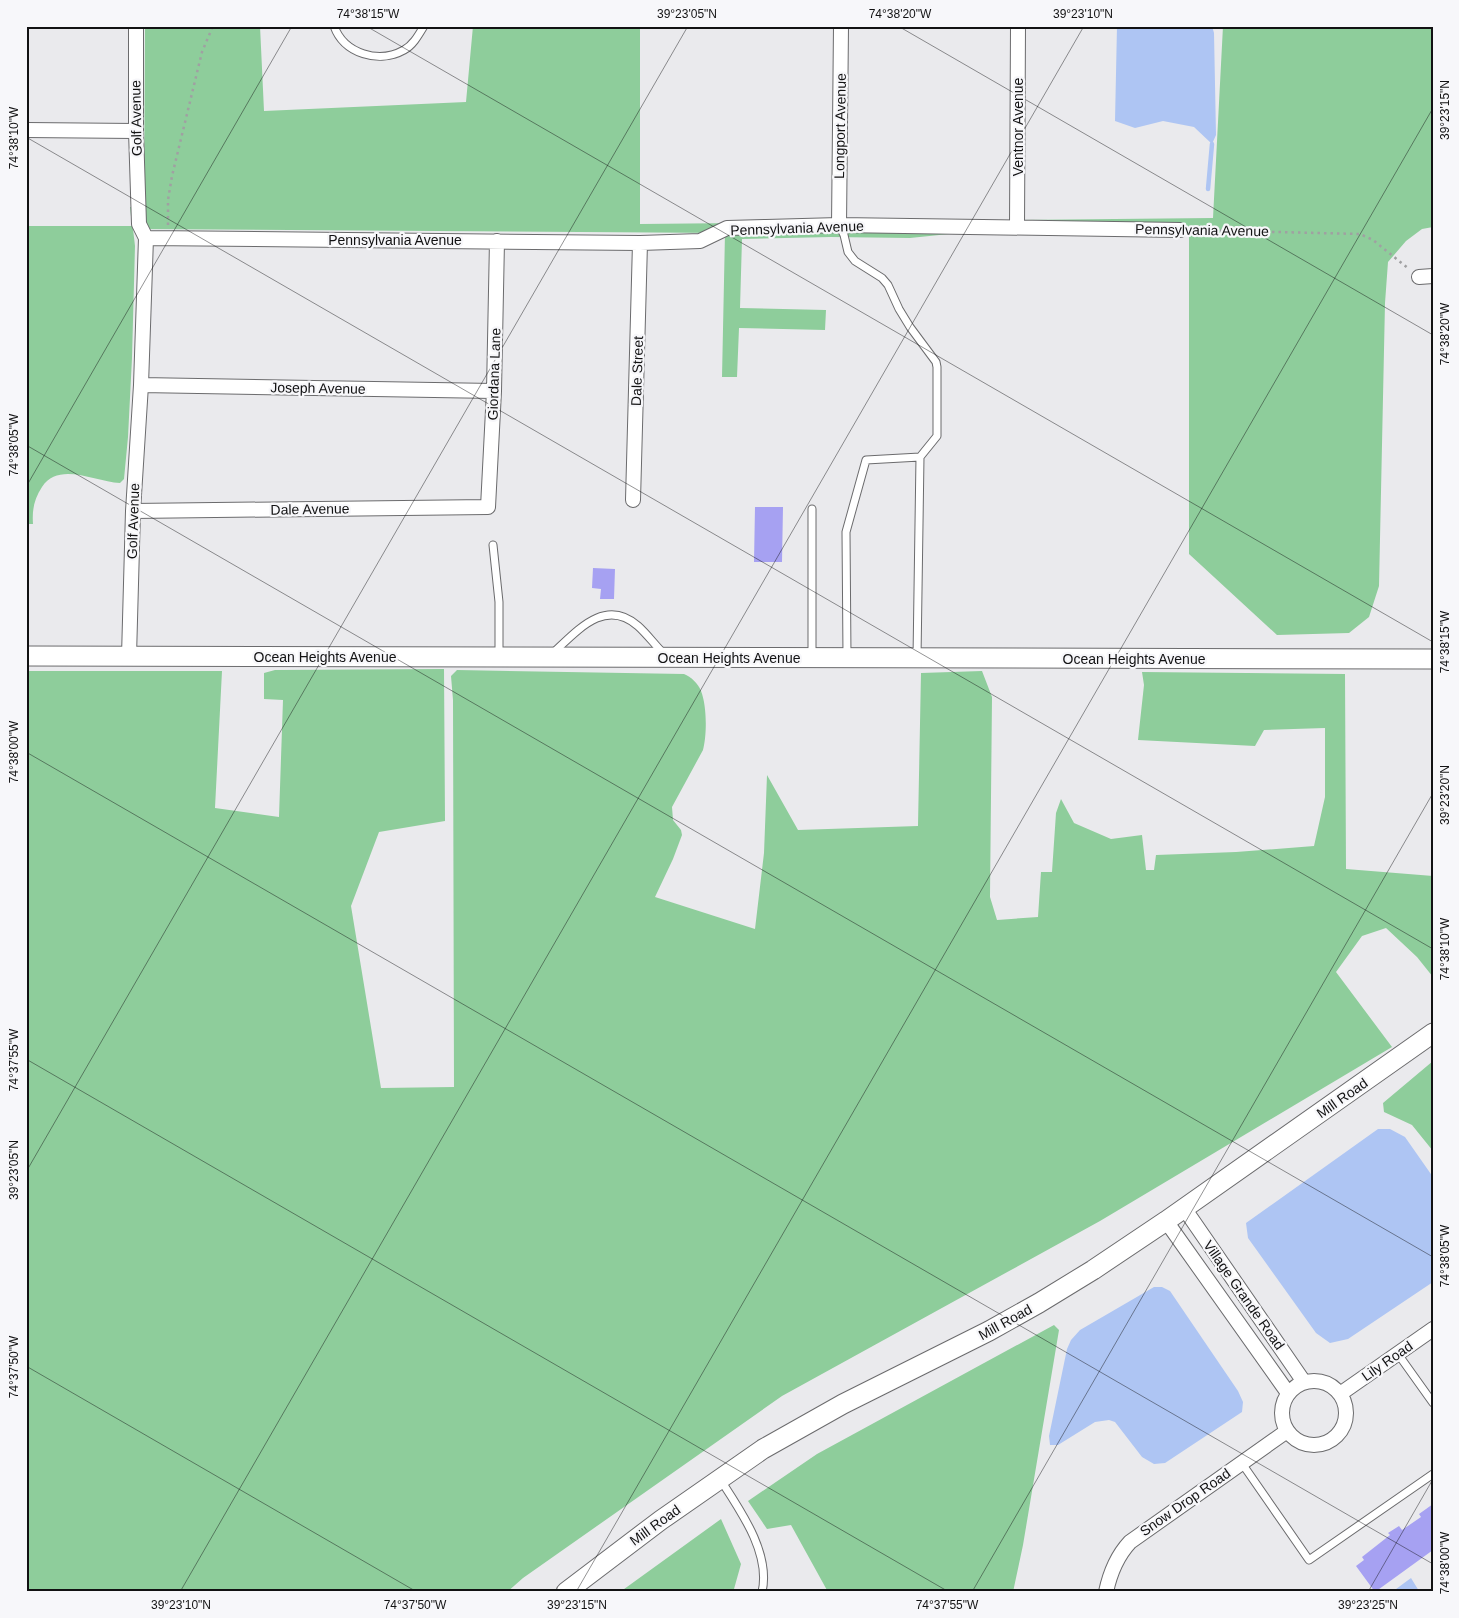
<svg xmlns="http://www.w3.org/2000/svg" width="1459" height="1618" font-family="Arial,sans-serif">
<style>
.green{fill:#8ecd9b}
.water{fill:#aec5f3}
.lines{fill:none;stroke-linecap:round;stroke-linejoin:round}
.stream{stroke:#aec5f3;stroke-width:4.5}
.building{fill:#a6a1f2}
.lane-casing{stroke:#6b6b6d;stroke-width:9}
.street-casing{stroke:#6b6b6d;stroke-width:16}
.secondary-casing{stroke:#6b6b6d;stroke-width:21}
.path{stroke:#a0a0a2;stroke-width:2.5;stroke-dasharray:2.5 4;stroke-linecap:butt}
.lane{stroke:#fff;stroke-width:7}
.street{stroke:#fff;stroke-width:14}
.secondary{stroke:#fff;stroke-width:19}
.ticks{fill:none;stroke:#121213;stroke-width:1;stroke-opacity:0.45}
.labels{text-anchor:middle;stroke-width:4.5;stroke-linejoin:round;paint-order:stroke}
.street-label{font-size:14px;fill:#121213;stroke:#f7f7fa}
.neatline{fill:none;stroke:#121213;stroke-width:2}
.ticks-label{font-size:12px;text-anchor:middle;fill:#121213}
</style>
<rect width="100%" height="100%" fill="#eaeaed"/>
<path class="green" d="M145,26H260L264,111L466,102L473,26H640V224L1213,218L1223,26H1433V227L1422,229L1406,241L1388,262L1385,303L1379,586L1369,617L1349,633L1277,635L1189,554V233L1017,227L910,238L831,237L742,239L740,308L826,310L825,330L739,328L737,377H722L725,233L133,229L135,246L132,358L128,437L124,479L120,483C95,482 59,461 42,487C34,499 32,510 33,524H26V226H132L130,207H144Z
M444,669L445,821L379,832L351,906L381,1088L454,1087L453,700L451,676L457,670L684,674C691,677 698,683 701,691C707,706 707,735 703,750L672,807L673,820L681,830L682,835L673,859L655,897L755,929L764,853L767,775L798,830L918,826L921,673L982,671L992,697L990,897L997,920L1038,917L1041,872H1052L1056,813L1061,799L1074,823L1111,839L1142,835L1146,870H1154L1156,855L1236,852L1314,846L1325,797V728L1264,730L1255,746L1138,740L1144,685L1142,672L1345,674L1346,869L1433,876V977L1417,957L1386,928L1362,936L1336,972L1392,1047L1100,1221L782,1396L523,1578L507,1592H26V671H222L215,808L279,817L283,700L264,699V673L275,670Z
M1433,1061V1151L1412,1125L1384,1112L1383,1103Z
M1054,1325L1059,1330L1023,1545L1013,1592H828L791,1525L767,1529L748,1501L817,1454Z
M721,1519L741,1564L734,1589L730,1592H620Z"/>
<path class="water" d="M1117,26H1212L1214,33L1216,135L1212,144L1194,127L1163,121L1135,128L1115,121Z
M1378,1129H1390L1405,1137L1433,1177V1282L1348,1339L1330,1343L1316,1333L1248,1238L1246,1223Z
M1154,1287H1162L1170,1291L1238,1391L1243,1402L1242,1412L1165,1463L1154,1464L1142,1457L1115,1422L1109,1420L1095,1422L1058,1445H1050L1049,1436L1067,1349L1071,1340L1080,1330Z
M1411,1578L1419,1591L1424,1592H1392Z"/>
<g class="lines">
<path class="stream" d="M1208,189L1212,144"/>
</g>
<path class="building" d="M755,507H783L782,562H754Z
M593,568L615,569L614,599H600L601,589L592,588Z
M1433,1504V1550L1375,1592L1356,1566L1364,1560L1362,1557L1390,1535L1388,1533L1399,1526L1402,1530L1421,1517L1419,1514Z"/>
<g class="lines">
<g class="lane-casing">
<path id="lane" d="M334,26C344,54 379,64 404,50C413,45 418,36 424,26
M839,225L844,235L848,252L855,261L882,278L888,285L899,309L910,327L936,362L937,367V436L920,457
M812,509V656
M493,545L499,602V657
M553,653C577,631 605,597 638,626C647,634 655,645 664,654
M847,656L846,532L866,460L920,457L917,658
M1398,1354L1433,1403
M1241,1462L1309,1560L1433,1474
M720,1479C740,1510 771,1553 762,1592"/>
</g>
<g class="street-casing">
<path id="street" d="M26,130L136,131
M839,225L841,26
M1017,227L1018,26
M146,238L640,243L700,241L727,228L766,227L839,225L1180,230
M1419,277L1433,276
M141,385L494,391
M633,500L640,243
M133,511L488,507L494,391L497,241
M129,656L133,511L141,385L146,238L139,224L136,131V26
M1184,1208L1304,1382
M1166,1221L1288,1393
M1282 1413a32 32 0 1 1 64 0a32 32 0 1 1-64 0Z
M1340,1394L1433,1329
M1106,1592C1110,1573 1117,1556 1130,1542L1287,1431"/>
</g>
<g class="secondary-casing">
<path id="secondary" d="M26,656L1433,659
M566,1592L661,1520L763,1449L843,1404L989,1331L1039,1303L1093,1270L1166,1221L1433,1033"/>
</g>
<path class="path" d="M168,225V200L172,176L202,52L213,26
M1194,230L1360,234L1373,240L1409,269"/>
<use href="#lane" class="lane"/>
<use href="#street" class="street"/>
<use href="#secondary" class="secondary"/>
</g>
<path class="ticks" d="M366,26L1433,642M898,26L1433,335M1430,26L1433,28M26,137L1433,949M26,445L1433,1257M26,487L292,26M26,752L1433,1564M26,1059L949,1592M26,1172L688,26M26,1366L417,1592M180,1592L1084,26M576,1592L1433,108M972,1592L1433,793M1368,1592L1433,1479"/>
<g class="labels">
<g class="street-label">
<text transform="translate(136 118) rotate(-91)" y="5">Golf Avenue</text>
<text transform="translate(840 126) rotate(-89)" y="5">Longport Avenue</text>
<text transform="translate(1018 127) rotate(-90)" y="5">Ventnor Avenue</text>
<text transform="translate(797 228) rotate(-2)" y="5">Pennsylvania Avenue</text>
<text transform="translate(1202 230) rotate(1)" y="5">Pennsylvania Avenue</text>
<text x="395" y="245">Pennsylvania Avenue</text>
<text transform="translate(637 371) rotate(-88)" y="5">Dale Street</text>
<text transform="translate(494 374) rotate(-88)" y="5">Giordana Lane</text>
<text transform="translate(318 388) rotate(1)" y="5">Joseph Avenue</text>
<text transform="translate(310 509) rotate(-1)" y="5">Dale Avenue</text>
<text transform="translate(133 521) rotate(-88)" y="5">Golf Avenue</text>
<text x="325" y="662">Ocean Heights Avenue</text>
<text x="729" y="663">Ocean Heights Avenue</text>
<text x="1134" y="664">Ocean Heights Avenue</text>
<text transform="translate(1342 1098) rotate(-35)" y="5">Mill Road</text>
<text transform="translate(1244 1295) rotate(55)" y="5">Village Grande Road</text>
<text transform="translate(1005 1322) rotate(-29)" y="5">Mill Road</text>
<text transform="translate(1387 1361) rotate(-35)" y="5">Lily Road</text>
<text transform="translate(1185 1502) rotate(-35)" y="5">Snow Drop Road</text>
<text transform="translate(655 1525) rotate(-36)" y="5">Mill Road</text>
</g>
</g>
<rect width="1459" height="1618" fill="none" stroke="#f7f7fa" stroke-width="55"/>
<rect x="28" y="28" width="1404" height="1562" class="neatline"/>
<g class="ticks-label">
<text x="368" y="18">74°38'15"W</text>
<text x="687" y="18">39°23'05"N</text>
<text x="900" y="18">74°38'20"W</text>
<text x="1083" y="18">39°23'10"N</text>
<text transform="translate(1445 110) rotate(-90)" y="4">39°23'15"N</text>
<text transform="translate(14 138) rotate(-90)" y="4">74°38'10"W</text>
<text transform="translate(1445 334) rotate(-90)" y="4">74°38'20"W</text>
<text transform="translate(14 445) rotate(-90)" y="4">74°38'05"W</text>
<text transform="translate(1445 642) rotate(-90)" y="4">74°38'15"W</text>
<text transform="translate(14 752) rotate(-90)" y="4">74°38'00"W</text>
<text transform="translate(1445 795) rotate(-90)" y="4">39°23'20"N</text>
<text transform="translate(1445 949) rotate(-90)" y="4">74°38'10"W</text>
<text transform="translate(14 1060) rotate(-90)" y="4">74°37'55"W</text>
<text transform="translate(14 1170) rotate(-90)" y="4">39°23'05"N</text>
<text transform="translate(1445 1256) rotate(-90)" y="4">74°38'05"W</text>
<text transform="translate(14 1367) rotate(-90)" y="4">74°37'50"W</text>
<text transform="translate(1445 1563) rotate(-90)" y="4">74°38'00"W</text>
<text x="181" y="1609">39°23'10"N</text>
<text x="415" y="1609">74°37'50"W</text>
<text x="577" y="1609">39°23'15"N</text>
<text x="947" y="1609">74°37'55"W</text>
<text x="1368" y="1609">39°23'25"N</text>
</g>
</svg>
